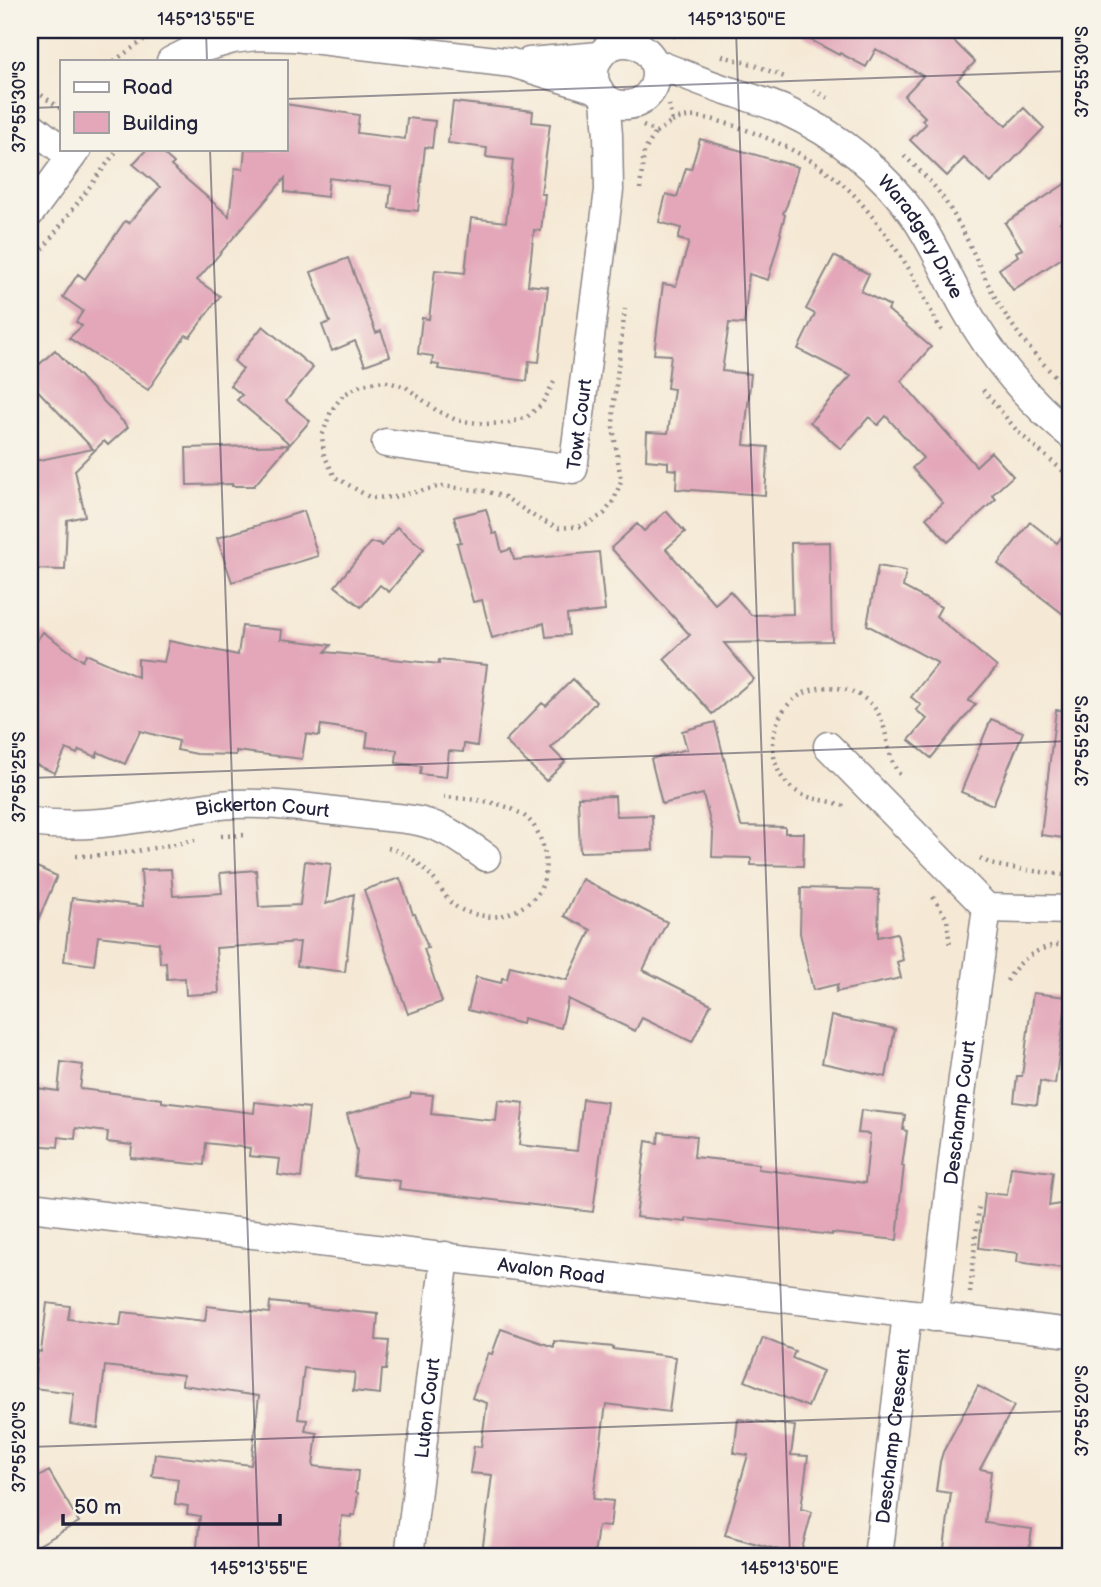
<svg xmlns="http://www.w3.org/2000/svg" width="1101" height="1587" font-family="'Balsamiq Sans',sans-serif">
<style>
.building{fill:#e3a7b9}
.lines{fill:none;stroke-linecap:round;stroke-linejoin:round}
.minor-casing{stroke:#8c8688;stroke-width:31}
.path{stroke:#8c8688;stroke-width:4.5;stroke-dasharray:2 5;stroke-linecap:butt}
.minor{stroke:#fff;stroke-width:28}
.ticks{fill:none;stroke:#22223b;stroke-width:2;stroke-opacity:0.45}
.labels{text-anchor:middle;stroke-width:5;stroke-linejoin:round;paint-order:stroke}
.street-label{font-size:19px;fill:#22223b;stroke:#f7f3e8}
.neatline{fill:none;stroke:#22223b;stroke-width:2.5}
.ticks-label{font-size:18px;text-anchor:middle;fill:#22223b}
</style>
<rect width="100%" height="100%" fill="#f7f3e8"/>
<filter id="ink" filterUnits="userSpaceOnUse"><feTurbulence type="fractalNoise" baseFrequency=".0143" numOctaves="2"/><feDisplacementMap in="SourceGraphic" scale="14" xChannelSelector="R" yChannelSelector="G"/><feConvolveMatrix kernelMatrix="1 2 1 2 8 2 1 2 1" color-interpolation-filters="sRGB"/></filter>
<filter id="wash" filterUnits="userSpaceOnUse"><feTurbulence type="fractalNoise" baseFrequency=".00686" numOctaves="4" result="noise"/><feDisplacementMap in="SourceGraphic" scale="28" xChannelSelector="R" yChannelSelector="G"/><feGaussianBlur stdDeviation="1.57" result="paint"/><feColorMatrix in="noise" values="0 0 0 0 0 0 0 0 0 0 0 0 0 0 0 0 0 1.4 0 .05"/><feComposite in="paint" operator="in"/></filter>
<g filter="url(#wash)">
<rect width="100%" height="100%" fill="#f5e9d5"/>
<g id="blocks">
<path class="building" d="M792,30H943L975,62L957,80L1006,126L1024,108L1044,128L991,183L964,158L947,176L910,140L926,124L922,120L925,117L904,96L923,76L876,49L866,67L840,53L839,55Z
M453,102L533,111L532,122L550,124L541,194H545L541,231L534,230L528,285L548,287L539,362L529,361L527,381L438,369L439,365L432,364L433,356L418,354L422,318L429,319L435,270L465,273L471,218L506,222L513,160L486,157L487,148L448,143Z
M285,104L359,115L357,133L405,139L407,118L435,121L432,148L425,147L418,211L389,208L391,186L329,178L327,197L285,192V178L197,280L220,296L190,337L186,335L148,390L69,338L82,326L76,322L83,311L63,297L78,274L85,279L125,221L129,223L160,187L133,164L147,149H158L174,163L171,166L229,216L235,168L243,169L245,149H285Z
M700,139L798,167L787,205L783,213L785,215L780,233L781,234L768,280L749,274L744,324L729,323L722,371L751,374L744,445L768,447L765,495L676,489L677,470L668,469V462L646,460L647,432L668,433L674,389L667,388L671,355L654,354L663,284L676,286L689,242L678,239L681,228L659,222L666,194L677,197L686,168L691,169Z
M1071,180V215L1060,222L1071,239V252L1013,290L999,269L1018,256L1016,252L1022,249L1005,223Z
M834,256L869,274L861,291L890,306L888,310L931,347L901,381L976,466L991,452L1013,476L992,495L996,499L948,542L926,518L943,503L912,468L923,458L886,416L878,425L869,417L841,449L810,422L851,376L798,349L815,314L806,309Z
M348,258L376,333L381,331L390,356L365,365L355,341L332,351L322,325L330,322L311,272Z
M263,326L313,368L286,401L310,421L290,444L237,400L242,395L230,385L243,369L234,361Z
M55,350L128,427L108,445L104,441L75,470L85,516L67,520L65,570L30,569V462L93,449L30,382V373Z
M289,445L254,486H232V484L187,485L186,448Z
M486,509L493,534L497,533L502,552L511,549L514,560L599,552L605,611L567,615L569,635L546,637L544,623L492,638L482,600L473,602L457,543L461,542L454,517Z
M304,511L318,556L232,582L217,538Z
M666,511L685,532L666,549L715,604L730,591L751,615L793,614L791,543L830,542L832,641L724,643L754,679L712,714L664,659L690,635L611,548L637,524L644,531Z
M1030,522L1057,543L1071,524V620L998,564Z
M397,527L424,549L389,592L380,585L361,607L335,586L370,543H379L382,546Z
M878,566L906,571L903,587L941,607L936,616L997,667L968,701L976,704L931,758L909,740L927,719L916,710L921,705L911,697L938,663L867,625Z
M242,626L282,630L281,639L331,645L325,652L439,664V660L487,665L477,746L464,744L463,752L449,751L446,777L420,774L421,766L396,763L397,750L366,747L368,732L321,725L319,736L306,734L302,759L236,751V755L197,754L177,750L179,741L140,731L125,764L98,752L96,757L79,750L77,754L66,749L55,773L30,762V650L43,632L83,661L86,654L138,677V659L164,662L169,641L238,655Z
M573,679L596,702L551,748L565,762L546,781L505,741L542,703L546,706Z
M1056,710L1071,711V839L1041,835Z
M991,719L1023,732L993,805L961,792Z
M715,722L741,826L785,827V833H804L803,866L751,865V858L712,857L713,833L703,794L662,804L651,759L687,749L682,731Z
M615,796L616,816L652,815L653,850L580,852L578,797Z
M305,861L331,864L326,904L354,894L345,972L297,966L300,942L216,948L219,993L186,995L185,978L167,979L166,962L160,963L159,943L98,936L94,965L64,961L72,898L143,906L141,870L171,869L173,896L222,893L220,873L256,870L259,907L300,905Z
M30,864L57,876L30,939Z
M400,878L413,914H415L428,948L424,949L442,1002L408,1014L364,890Z
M582,879L667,922L643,970L711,1004L692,1042L642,1018L635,1031L568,999L561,1028L523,1018L522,1024L468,1010L476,977L501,983L502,978L507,979L510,966L567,980L591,930L564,916Z
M801,888L879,890L878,937L897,933L903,960L897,962L901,978L836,992L838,984L813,990L800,933Z
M1033,993L1067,997L1055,1084L1040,1081L1037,1105L1014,1102L1017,1076H1022Z
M831,1016L895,1029L886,1077L822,1063Z
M61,1062L83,1065L80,1089L162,1099V1102L254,1113L255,1102L309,1108L301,1178L278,1175L280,1159L249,1156L250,1148L206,1143L204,1165L131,1158L132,1145L107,1142L108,1132L76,1128L75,1139L59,1137L58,1147L30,1145V1087L58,1091Z
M411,1093L433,1095L431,1114L496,1121L498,1100L524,1103L519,1145L577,1151L583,1099L607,1102L593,1212L399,1189L400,1181L354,1176L357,1151L347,1114L410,1097Z
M861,1110L905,1115L903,1130L907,1131L902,1166H904L899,1209H900L897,1240L832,1233V1235L686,1218V1222L636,1217L646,1141L658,1143L659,1132L696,1136L694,1157L759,1164L758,1169L865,1183L870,1134L858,1133Z
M1011,1167L1053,1172L1049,1206L1071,1202V1269L1017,1262L1018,1253L979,1248L985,1193L1007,1195Z
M270,1302L307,1306V1307L378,1314L376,1340L389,1341L386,1370H382L380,1394L353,1391L355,1373L304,1368L298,1419L307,1420L305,1431L317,1433L313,1466L358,1471L356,1492L358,1493L355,1515H351V1517L342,1516L337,1557H196L200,1516L187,1514L188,1506L175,1504L178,1479L152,1476L155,1454L251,1465L259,1396L182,1385L183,1375L105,1366L98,1428L70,1424L74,1393L33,1388L38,1351L41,1352L47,1303L70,1306L68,1319L120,1326L122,1312L205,1321L207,1306L269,1313Z
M501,1329L554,1347V1341L613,1347V1349L676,1357L669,1412L606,1404L593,1499L613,1501L610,1527L598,1526L594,1557H518L482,1553L492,1475L470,1473L474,1446L481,1447L487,1403L472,1398L488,1353L492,1354Z
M763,1338L795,1351L792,1358L823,1371L808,1407L745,1381Z
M978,1386L1014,1406L980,1469L991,1471L985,1523L1032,1529L1028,1557H943L951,1493L936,1491L940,1462L943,1452Z
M738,1419L795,1426L791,1455L808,1456L801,1509L812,1512L800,1556L725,1535L748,1455L734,1453Z
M49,1471L79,1522L30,1550V1482Z"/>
</g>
</g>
<g filter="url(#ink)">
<use href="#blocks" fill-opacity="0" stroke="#8c8688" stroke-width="2"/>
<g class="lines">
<g class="minor-casing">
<g id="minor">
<circle cx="625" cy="74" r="31"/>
<path d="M171,61L191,51L233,39L256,36L295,37L512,63L599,90"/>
<path d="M529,62L600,56"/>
<path id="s1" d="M654,63C679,72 704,83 729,91C748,97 766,102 784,110C836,134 882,170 915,217C935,246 948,279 966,310C992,357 1029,402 1071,435"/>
<path d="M30,125L71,157"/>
<path d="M30,213L77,149"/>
<path id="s2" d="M386,443L573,469L609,190L608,135L605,99"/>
<path d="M828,746L987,908L1071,910"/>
<path id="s3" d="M30,822C97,831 154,814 220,805C267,800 320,810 368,815C387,818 408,817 426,823C448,829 466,843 486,857"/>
<path id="s4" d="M30,1207L1071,1333"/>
<path id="s5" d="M934,1317L963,1078L987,908"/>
<path id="s6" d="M409,1557L445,1256"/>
<path id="s7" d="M878,1557L907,1314"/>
</g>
</g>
<path class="path" d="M510,30L527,32
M670,30L678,40
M722,56L755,65L787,78
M114,61L151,35L163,30
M30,87L61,109
M814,90L831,100
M672,122C690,111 716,120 735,126C777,140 823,162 855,196C874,217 894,245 909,269C921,289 930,311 942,331
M643,126L656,132L672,122L669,105
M904,156C920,170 936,186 947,204C968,235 980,272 999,304C1018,337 1043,366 1071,391
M640,189L644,152L656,132
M30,266L118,149
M554,382L542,404L527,417L509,423L485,424L456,420L436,410L406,387L384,381L361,385L343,395L331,411L322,436L324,455L335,477L371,498L395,497L441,486L485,491L505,497L538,519L559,528L583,526L604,514L614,500L621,481L613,427L614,402L625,309
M983,390L1019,433L1071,478
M844,806C825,798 811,802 793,789C768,770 767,729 787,706C809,681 847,682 870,703C892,724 882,752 901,776
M221,836L247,835
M388,848C405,852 421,864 432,877C440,886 445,899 455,906C463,912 476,915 485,916C503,920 531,906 540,890C551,869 545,837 529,820C510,801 469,799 444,797
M76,856C117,856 155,848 195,840
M980,858L991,864L1005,867L1071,876
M933,897L947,919L950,947
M1007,981C1020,957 1044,943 1071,944
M970,1293L979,1205"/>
<use href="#minor" class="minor"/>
</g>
</g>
<path class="ticks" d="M206,30L207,61M736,30L790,1557M285,99L1071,71M30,108L61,107M210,149L259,1557M30,778L1071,741M30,1447L1071,1411"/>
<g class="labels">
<g class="street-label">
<text dy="7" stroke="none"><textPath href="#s1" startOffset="329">Waradgery Drive</textPath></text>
<text dy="7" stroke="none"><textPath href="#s2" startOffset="234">Towt Court</textPath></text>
<text dy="7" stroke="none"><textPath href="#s3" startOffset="234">Bickerton Court</textPath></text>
<text dy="7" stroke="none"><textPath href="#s5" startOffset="206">Deschamp Court</textPath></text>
<text dy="7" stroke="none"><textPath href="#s4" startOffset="525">Avalon Road</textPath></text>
<text dy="7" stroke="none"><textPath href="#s6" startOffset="150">Luton Court</textPath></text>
<text dy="7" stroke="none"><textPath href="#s7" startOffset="122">Deschamp Crescent</textPath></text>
</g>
</g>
<rect width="1101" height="1587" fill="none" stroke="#f7f3e8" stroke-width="77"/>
<rect x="60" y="60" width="228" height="91" fill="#f7f3e8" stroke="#a29fa3" stroke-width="2"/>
<rect x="74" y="82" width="35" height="10" fill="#ffffff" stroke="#a29fa3" stroke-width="2"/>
<text x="122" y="94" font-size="21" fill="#22223b">Road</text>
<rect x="74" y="112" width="35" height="21" fill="#e3a7b9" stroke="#a29fa3" stroke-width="2"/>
<text x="122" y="130" font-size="21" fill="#22223b">Building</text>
<path d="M63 1514v10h217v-10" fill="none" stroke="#22223b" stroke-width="3.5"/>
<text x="74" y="1514" font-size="21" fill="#22223b" stroke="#f7f3e8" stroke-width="5" paint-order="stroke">50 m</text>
<rect x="38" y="38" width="1024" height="1510" class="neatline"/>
<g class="ticks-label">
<text x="206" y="25">145°13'55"E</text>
<text x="737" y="25">145°13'50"E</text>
<text transform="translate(1082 72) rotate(-90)" y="6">37°55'30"S</text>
<text transform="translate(19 107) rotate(-90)" y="6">37°55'30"S</text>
<text transform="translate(1082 741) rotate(-90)" y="6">37°55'25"S</text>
<text transform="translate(19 777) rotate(-90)" y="6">37°55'25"S</text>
<text transform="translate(1082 1411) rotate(-90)" y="6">37°55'20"S</text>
<text transform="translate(19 1447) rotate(-90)" y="6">37°55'20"S</text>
<text x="259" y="1574">145°13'55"E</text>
<text x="790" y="1574">145°13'50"E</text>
</g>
</svg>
